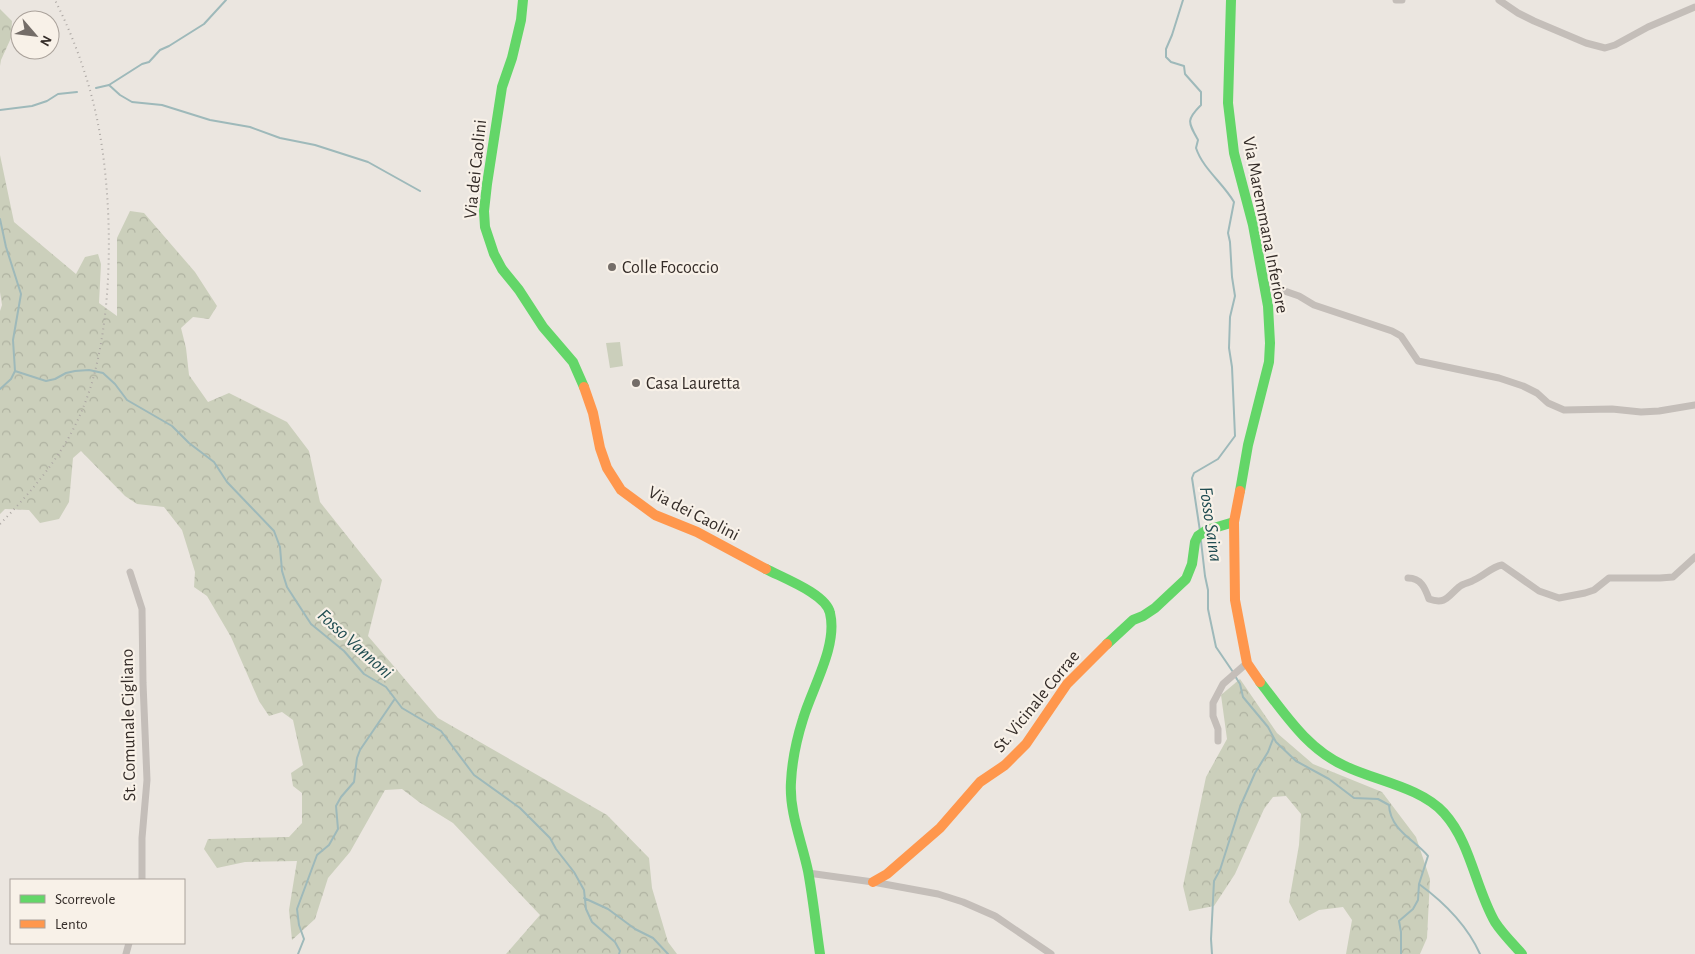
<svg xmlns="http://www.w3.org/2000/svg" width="1695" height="954" font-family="'Alegreya Sans',sans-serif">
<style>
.forest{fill:url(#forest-crowns)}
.pitch{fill:#cbcfbb}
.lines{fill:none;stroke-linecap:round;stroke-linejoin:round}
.stream{stroke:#9eb9ba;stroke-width:2}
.street{stroke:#c4beb9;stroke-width:7}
.fast{stroke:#63d668;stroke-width:10}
.slow{stroke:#ff974d;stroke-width:10}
.rail{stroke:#aca7a3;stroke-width:2;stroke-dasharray:1 4;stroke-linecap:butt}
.poi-dot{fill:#746d68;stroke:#f8f1e8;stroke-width:2}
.labels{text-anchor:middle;stroke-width:4.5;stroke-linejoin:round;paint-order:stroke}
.street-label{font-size:18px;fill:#342c28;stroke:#f8f1e8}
.poi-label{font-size:18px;fill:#342c28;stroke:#f8f1e8;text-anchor:start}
.water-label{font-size:19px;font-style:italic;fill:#214d52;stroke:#f8f1e8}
</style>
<defs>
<pattern id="forest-crowns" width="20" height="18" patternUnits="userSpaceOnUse" patternTransform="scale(1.25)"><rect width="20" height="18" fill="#cbcfbb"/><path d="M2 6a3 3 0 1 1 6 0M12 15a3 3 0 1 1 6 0" fill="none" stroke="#afb2a1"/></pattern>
</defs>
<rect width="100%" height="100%" fill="#ebe6e0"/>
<path class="forest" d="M0,9L12,21L11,38L1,60L0,66Z
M0,155L14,222L76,274L85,257L98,254L101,264L99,303L117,316V238L130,211L144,213L195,272L217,306L209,319L193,317L181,328L186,348L189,375L208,402L229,393L287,422L309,451L320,502L382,580L368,636L438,718L607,815L649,858L652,888L668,942L677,954H506L540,915L453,823L419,802L402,789L385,790L350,852L328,878L315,919L292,940L289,910L297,861L245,862L217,868L204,849L208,839L289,837L302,823V793L293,786L291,773L303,765L293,720L282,712L269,716L259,701L231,637L207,596L194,587L195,572L182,530L164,507L137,504L125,496L81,451L73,458L69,502L59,519L40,523L29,510L5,509L0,514V311L2,305L0,292Z
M1240,679L1277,733L1313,764L1382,792L1416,837L1430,879L1427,938L1420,954H1346L1352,920L1343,907L1319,910L1299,921L1289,902L1299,845L1301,814L1286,796L1273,797L1264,809L1235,874L1214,906L1189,911L1183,886L1206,777L1227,739L1221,695Z"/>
<path class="pitch" d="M620,342L623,366L610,368L606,343Z"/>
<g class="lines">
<path class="stream" d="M1183,0L1172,35L1166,49V57L1171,62L1184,66L1185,74L1201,92V105C1186,120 1188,122 1198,140L1196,148C1203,169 1223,183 1234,202L1228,233L1230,242L1232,277L1235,296L1230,317L1229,348L1232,367L1235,436L1218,459L1194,473L1192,478L1200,531
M109,85L120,95L132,102L162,105L210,120L250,127L280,138L315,145L368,162L420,191
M96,88L109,85L142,64L149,62L160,50L169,46L204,24L226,0
M0,110L32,106L47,101L58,94L77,92
M0,219L6,247L21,294L13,340L15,371L11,379L0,389
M15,371L46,381L55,379L66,373L75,371L89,370L103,373L115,384L127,400L172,426L189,443L214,462L227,482L274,531L280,547L282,571L287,587L311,624L344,651L364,674L386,687L402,708L441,731L474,775L520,808L550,838L556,849L574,872L584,890L586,909L592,922L615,942L620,951L619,954
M1201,541L1205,576L1208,590V609L1216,647L1233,672
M1235,676L1240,684L1243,697L1268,727L1276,742L1296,761L1329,779L1354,798L1378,799L1389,805C1390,830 1415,840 1428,856L1419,884L1418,900L1413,909L1399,921L1401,932V954
M1419,884C1445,903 1467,925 1480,954
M584,898L608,909L635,929L653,938L668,954
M298,954L304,939L299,925L297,909L317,855L329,845L338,829L336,806L341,797L354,782L357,758L360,750L394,700
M1212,954L1211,939L1214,881L1220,870L1240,807L1255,773L1268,752L1273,739"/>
<path class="street" d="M1396,0H1402
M1499,0L1518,13L1534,21L1586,43L1605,48L1615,45L1648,27L1695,7
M1264,284L1299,296L1314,305L1392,331L1401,336L1418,361L1499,378L1523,386L1537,393L1548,403L1564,410L1612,409L1641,412L1659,411L1695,405
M130,572L142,609L143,683L147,780L142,838V880
M1408,578C1421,578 1425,588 1429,599C1446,605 1448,596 1459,587C1463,583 1470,583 1474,580C1484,576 1491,567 1502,565L1539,591L1559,598L1585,593L1594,590L1609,578H1660L1673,577L1695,557
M1218,741V729L1213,716V703L1223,684L1247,663
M808,873L873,882L938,894L963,902L995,916L1051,954
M126,954L129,943"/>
<path class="fast" d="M523,0L521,20L512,58L502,87L487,184L484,211L485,227L494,254L502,269L519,290L543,327L573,362L584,387
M1231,0L1228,103L1234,153L1253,225L1268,306L1270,343L1269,362L1248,445L1240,491
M766,569C783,578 826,594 830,613C838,646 812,688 803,719C797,738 792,761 791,782C789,812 802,842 808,871C813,898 816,927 820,954
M1107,644L1133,620L1143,616L1155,608L1186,579L1192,564L1195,542L1198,536L1207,530L1234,522
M1260,682C1285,714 1307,749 1345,766C1376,781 1420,787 1444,813C1471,843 1475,887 1495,922C1502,933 1513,944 1522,954"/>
<path class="slow" d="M584,387L593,413L600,448L607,468L621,490L655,515L697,532L766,569
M1240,491L1234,522L1235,600L1247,663L1260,682
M873,882L887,874L940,828L980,782L1005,765L1026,744L1067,684L1107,644"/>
<path class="rail" d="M0,524C33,490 65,453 83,408C116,329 114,196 96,114C87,74 73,36 55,0"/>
</g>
<g class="poi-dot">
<circle cx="612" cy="267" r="5"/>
<circle cx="636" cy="383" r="5"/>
</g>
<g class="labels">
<g class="street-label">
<text transform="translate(475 169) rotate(-84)" y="6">Via dei Caolini</text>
<text transform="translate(1266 225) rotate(79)" y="6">Via Maremmana Inferiore</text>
<text transform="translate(694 513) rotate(27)" y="6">Via dei Caolini</text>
<text transform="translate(1036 701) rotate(-51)" y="6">St. Vicinale Corrae</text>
<text transform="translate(128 725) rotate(-91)" y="6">St. Comunale Cigliano</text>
</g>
<g class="poi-label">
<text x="622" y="273">Colle Fococcio</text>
<text x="646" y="389">Casa Lauretta</text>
</g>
<g class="water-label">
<text transform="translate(1212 524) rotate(82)" y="7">Fosso Saina</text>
<text transform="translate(356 643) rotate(42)" y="7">Fosso Vannoni</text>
</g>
</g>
<rect x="10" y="879" width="175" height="65" fill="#f8f1e8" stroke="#aaa29b"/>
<rect x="20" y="895" width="25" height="8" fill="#63d668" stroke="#aaa29b"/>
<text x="55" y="904" font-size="15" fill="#342c28">Scorrevole</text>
<rect x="20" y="920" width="25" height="8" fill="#ff974d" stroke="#aaa29b"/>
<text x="55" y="929" font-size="15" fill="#342c28">Lento</text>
<g transform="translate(35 35) rotate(118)"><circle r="24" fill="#f8f1e8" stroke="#aaa29b"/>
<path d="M0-4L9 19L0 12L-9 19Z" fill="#746d68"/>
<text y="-8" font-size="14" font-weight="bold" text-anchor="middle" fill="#342c28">N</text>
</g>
</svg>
